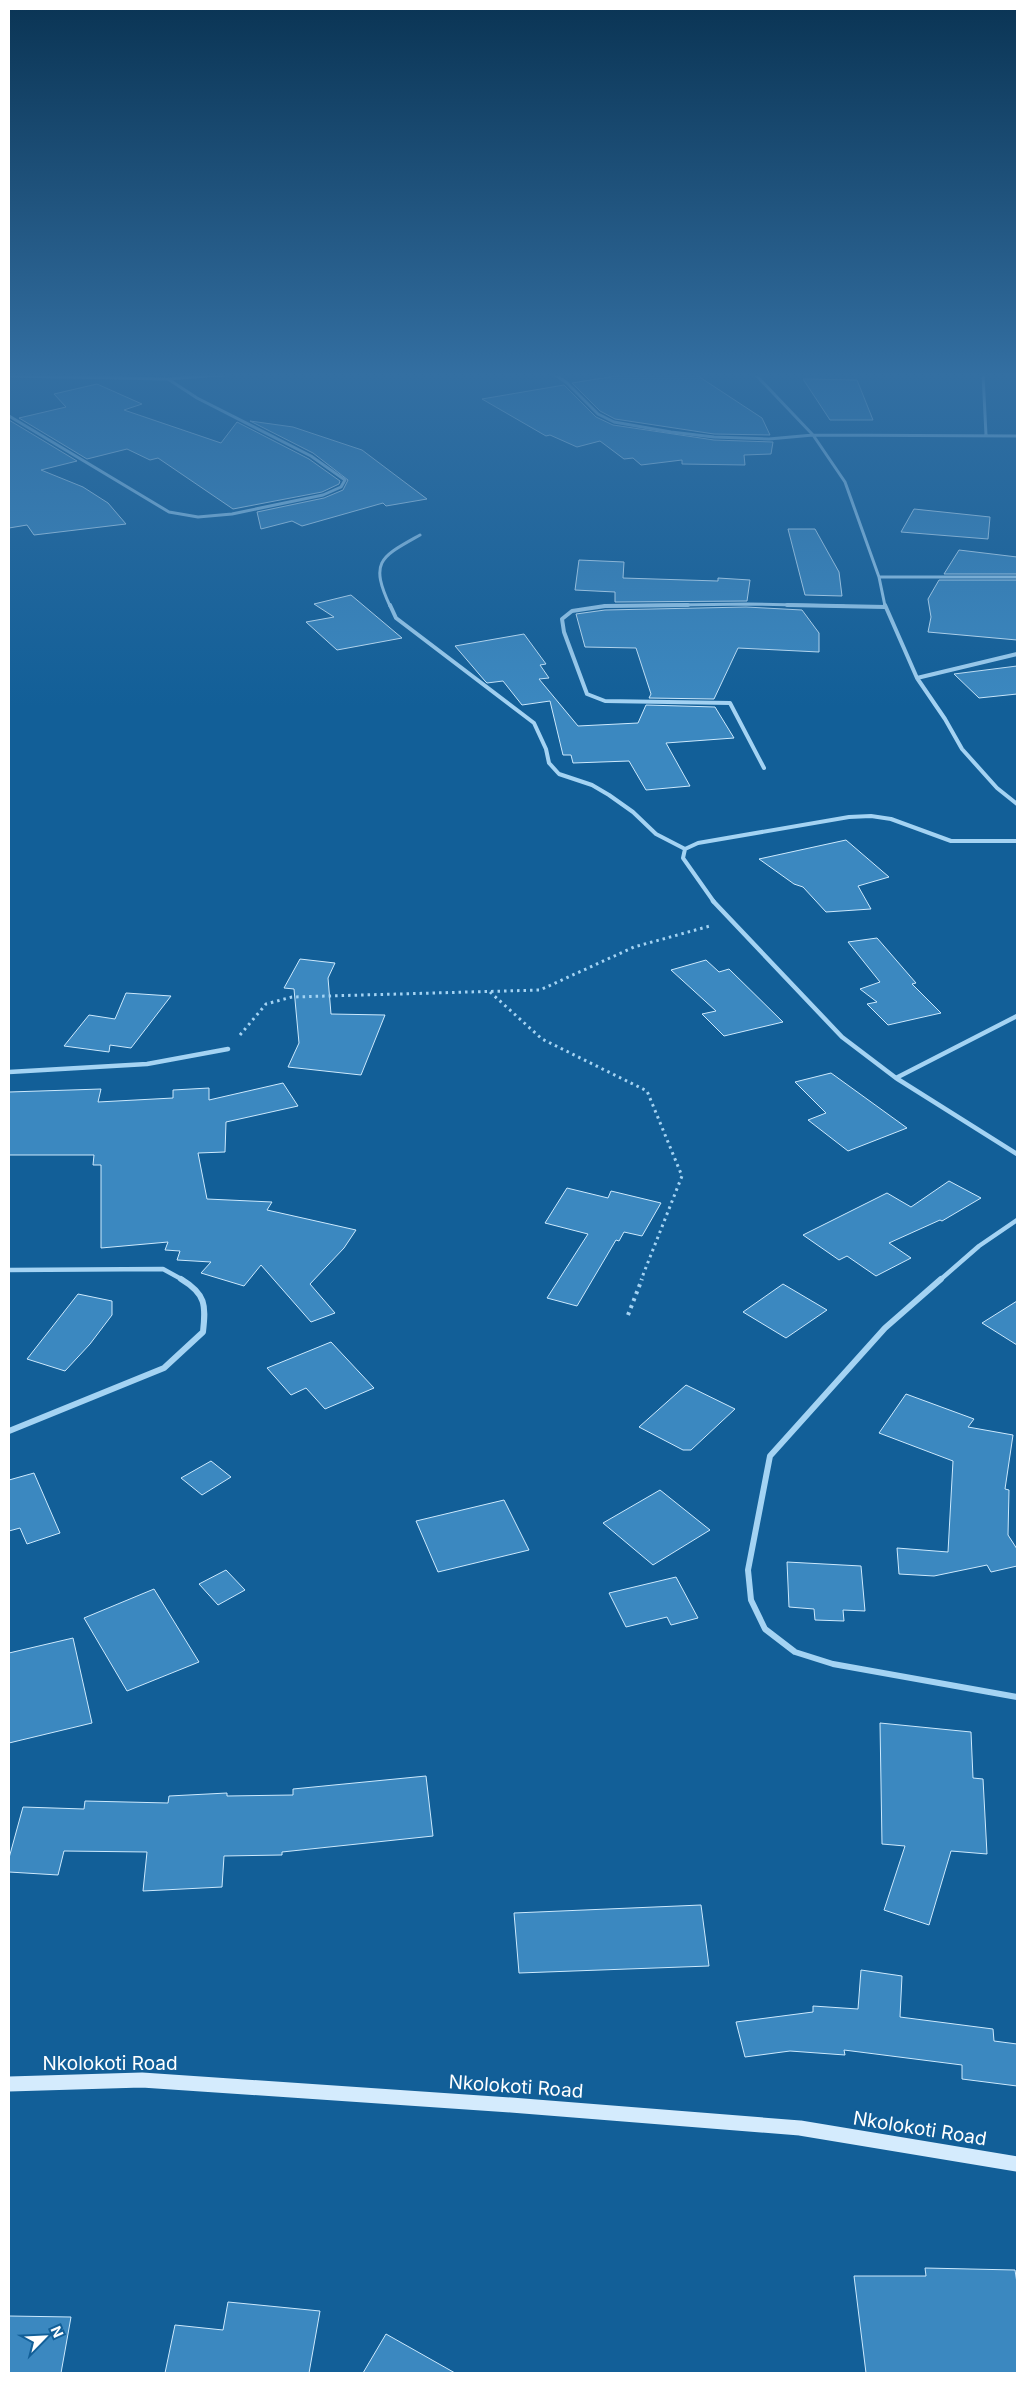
<svg xmlns="http://www.w3.org/2000/svg" width="1026" height="2382" font-family="Inter,sans-serif">
<style>
.building{fill:#3b88c0;stroke:#cce9fd}
.lines{fill:none;stroke-linecap:round;stroke-linejoin:round}
.path-far1{stroke:#a4d3f3;stroke-width:3;stroke-dasharray:2.5 4;stroke-linecap:butt}
.path{stroke:#a4d3f3;stroke-width:4;stroke-dasharray:3 4.5;stroke-linecap:butt}
.street-far3{stroke:#a4d3f3;stroke-width:3}
.street-far2{stroke:#a4d3f3;stroke-width:4}
.street-far1{stroke:#a4d3f3;stroke-width:4.5}
.street{stroke:#a4d3f3;stroke-width:6}
.secondary{stroke:#d4ebfd;stroke-width:15}
.labels{text-anchor:middle;stroke-width:4;stroke-linejoin:round;paint-order:stroke}
.near-street-label{font-size:19px;fill:#fff;stroke:#125f98}
</style>
<rect width="100%" height="100%" fill="#125f98"/>
<path class="building" d="M628,374H695L762,418L770,435L714,434L615,419L600,411L572,383Z
M803,379L857,380L873,420H830Z
M97,384L142,404L124,410L221,443L237,422L309,459L340,481L339,484L322,492L233,509L158,458L150,460L127,449L87,459L19,418L66,407L54,394Z
M564,385L596,417L613,425L714,440L773,442L771,454L744,455L745,465L682,464V460L641,465L633,458L624,459L600,441L577,447L550,435L546,436L482,399Z
M9,420L77,461L41,470L83,487L108,503L126,524L34,535L27,525L9,528Z
M250,421L293,427L362,450L427,499L386,506L383,503L302,526L292,521L261,529L257,512L324,498L343,490L348,480L313,453Z
M914,509L990,517L988,539L901,532Z
M788,529H815L839,572L842,596L805,595Z
M959,550L1017,557V574H944Z
M579,560L624,562L623,578L718,581V578L750,580L747,601L615,602V592L575,590Z
M939,580H1017V640L928,632L931,617L928,599Z
M351,595L402,638L337,650L306,622L334,617L314,604Z
M746,607L802,610L819,633V652L738,648L714,699L649,698L651,694L636,648L585,647L576,614L605,610Z
M524,634L546,664L540,665L549,678L539,679L578,726L638,723L646,705L715,707L734,738L666,743L690,786L646,790L629,761L573,763L571,755H563L550,701L522,705L503,681L487,683L485,681L455,646Z
M1017,666V694L979,698L954,674Z
M846,840L889,877L858,886L871,909L826,912L803,887L794,884L759,859Z
M877,938L916,983L912,984L941,1013L888,1025L867,1004L877,1002L860,989L880,982L848,942Z
M300,959L335,963L328,978L331,1014L385,1015L361,1075L288,1067L299,1043L294,989L284,988Z
M706,960L719,972L729,969L783,1022L724,1036L702,1014L716,1011L671,970Z
M126,993L171,996L131,1048L110,1045L109,1052L64,1046L89,1015L115,1019Z
M831,1073L907,1128L848,1151L808,1120L826,1113L795,1082Z
M283,1083L298,1106L226,1122L225,1152L198,1153L207,1199L272,1202L267,1210L356,1230L344,1248L310,1284L335,1313L311,1322L261,1265L244,1286L201,1273L211,1262L177,1260L180,1251L165,1250L168,1242L101,1248V1165H93L94,1155H9V1092L101,1089L98,1102L173,1098V1090L209,1088V1100Z
M949,1181L981,1198L942,1221L940,1220L889,1243L911,1258L876,1276L847,1256L839,1260L803,1235L887,1193L911,1207Z
M567,1188L608,1198L611,1191L661,1203L642,1236L624,1232L619,1241L616,1240L577,1306L547,1298L588,1234L545,1223Z
M783,1284L827,1310L786,1338L743,1312Z
M78,1294L112,1301V1315L90,1344L65,1371L27,1359Z
M1017,1301V1345L982,1323Z
M331,1342L374,1388L325,1409L306,1388L291,1395L267,1368Z
M686,1385L735,1409L691,1450H683L639,1427Z
M906,1394L974,1419L968,1427L1013,1435L1005,1489L1009,1490L1008,1535L1017,1549V1566L991,1572L987,1565L934,1576L899,1574L897,1548L948,1552L953,1461L879,1433Z
M211,1461L231,1477L202,1495L181,1478Z
M34,1473L60,1533L27,1544L20,1528L9,1531V1480Z
M660,1490L710,1530L653,1565L603,1523Z
M504,1500L529,1550L438,1572L416,1521Z
M787,1562L861,1566L865,1611L843,1610L844,1621L815,1620L814,1609L789,1607Z
M226,1570L245,1590L218,1605L199,1584Z
M676,1577L698,1618L671,1625L667,1617L626,1627L609,1593Z
M154,1589L199,1662L127,1691L84,1618Z
M73,1638L92,1723L9,1743V1653Z
M880,1723L971,1732L973,1778L983,1779L987,1854L951,1851L929,1925L884,1910L905,1846L882,1844Z
M426,1776L433,1836L282,1852V1855L224,1856L222,1887L143,1891L147,1852L64,1851L58,1875L9,1872V1858L23,1807L84,1809L85,1801L168,1803L169,1796L227,1793V1796L293,1795V1789Z
M701,1905L709,1966L519,1973L514,1913Z
M861,1970L902,1976L900,2017L993,2029L994,2041L1017,2044V2086L962,2079V2065L844,2050L845,2055L790,2051L745,2057L736,2022L813,2012V2006L858,2009Z
M925,2268L1015,2270L1017,2283V2373H866L854,2276H926Z
M228,2302L320,2311L309,2373H165L175,2325L223,2330Z
M9,2316L71,2317L61,2373H9Z
M386,2334L455,2373H363Z"/>
<g class="lines">
<path class="path-far1" d="M490,992L542,1039L647,1091L682,1176L641,1280
M240,1035L266,1004L292,997L540,990L634,947L710,926"/>
<path class="path" d="M628,1315L642,1279"/>
<path class="street-far3" d="M554,374L567,383L598,414L614,422L671,432L714,437L769,439L813,435L1017,436
M755,374L813,435L845,482L879,577L885,606
M983,374L986,435
M9,376L168,379L235,374
M9,416L169,512L198,517L232,514L323,495L341,487L345,480L311,456L197,398L168,379
M879,577H1017
M390,606C369,561 381,557 420,535
M604,606L748,604L844,606"/>
<path class="street-far2" d="M390,605L396,618L534,723L546,749L549,763L559,774L592,785L609,795L633,812L656,834L685,849
M688,605L605,606L572,611L562,619L564,632L587,694L605,701L730,703L764,768
M787,605L885,607
M885,605L917,678L945,719L962,749L997,788L1017,804
M917,678L1017,654
M714,902L683,858L685,849L698,843L849,817L871,816L891,819L951,841H1017"/>
<path class="street-far1" d="M713,901L842,1037L896,1078L1017,1154
M9,1072L147,1064L228,1049
M896,1078L1017,1016
M9,1270L163,1269L183,1280
M940,1280L979,1246L1017,1220"/>
<path class="street" d="M941,1279L885,1328L770,1456L748,1570L751,1600L765,1629L795,1652L833,1664L1017,1697
M9,1431L164,1368L203,1332C206,1305 206,1294 181,1279"/>
<path class="secondary" d="M9,2084L142,2080L511,2105L800,2128L1017,2164"/>
</g>
<linearGradient id="sky" x2="0" y2="1"><stop stop-color="#0a3454"/><stop offset="0.53" stop-color="#336fa2"/><stop offset="1" stop-color="#336fa2" stop-opacity="0"/></linearGradient>
<rect width="1026" height="707" fill="url(#sky)"/>
<g class="labels">
<g class="near-street-label">
<text x="110" y="2070">Nkolokoti Road</text>
<text transform="translate(516 2086) rotate(4)" y="7">Nkolokoti Road</text>
<text transform="translate(920 2128) rotate(9)" y="7">Nkolokoti Road</text>
</g>
</g>
<rect width="1026" height="2382" fill="none" stroke="#ffffff" stroke-width="20"/>
<g transform="translate(45 2337) rotate(66)" stroke="#125f98" stroke-width="4" paint-order="stroke">
<path d="M0-4L9 19L0 12L-9 19Z" fill="#ffffff"/>
<text y="-8" font-size="14" font-weight="bold" text-anchor="middle" fill="#ffffff">N</text>
</g>
</svg>
